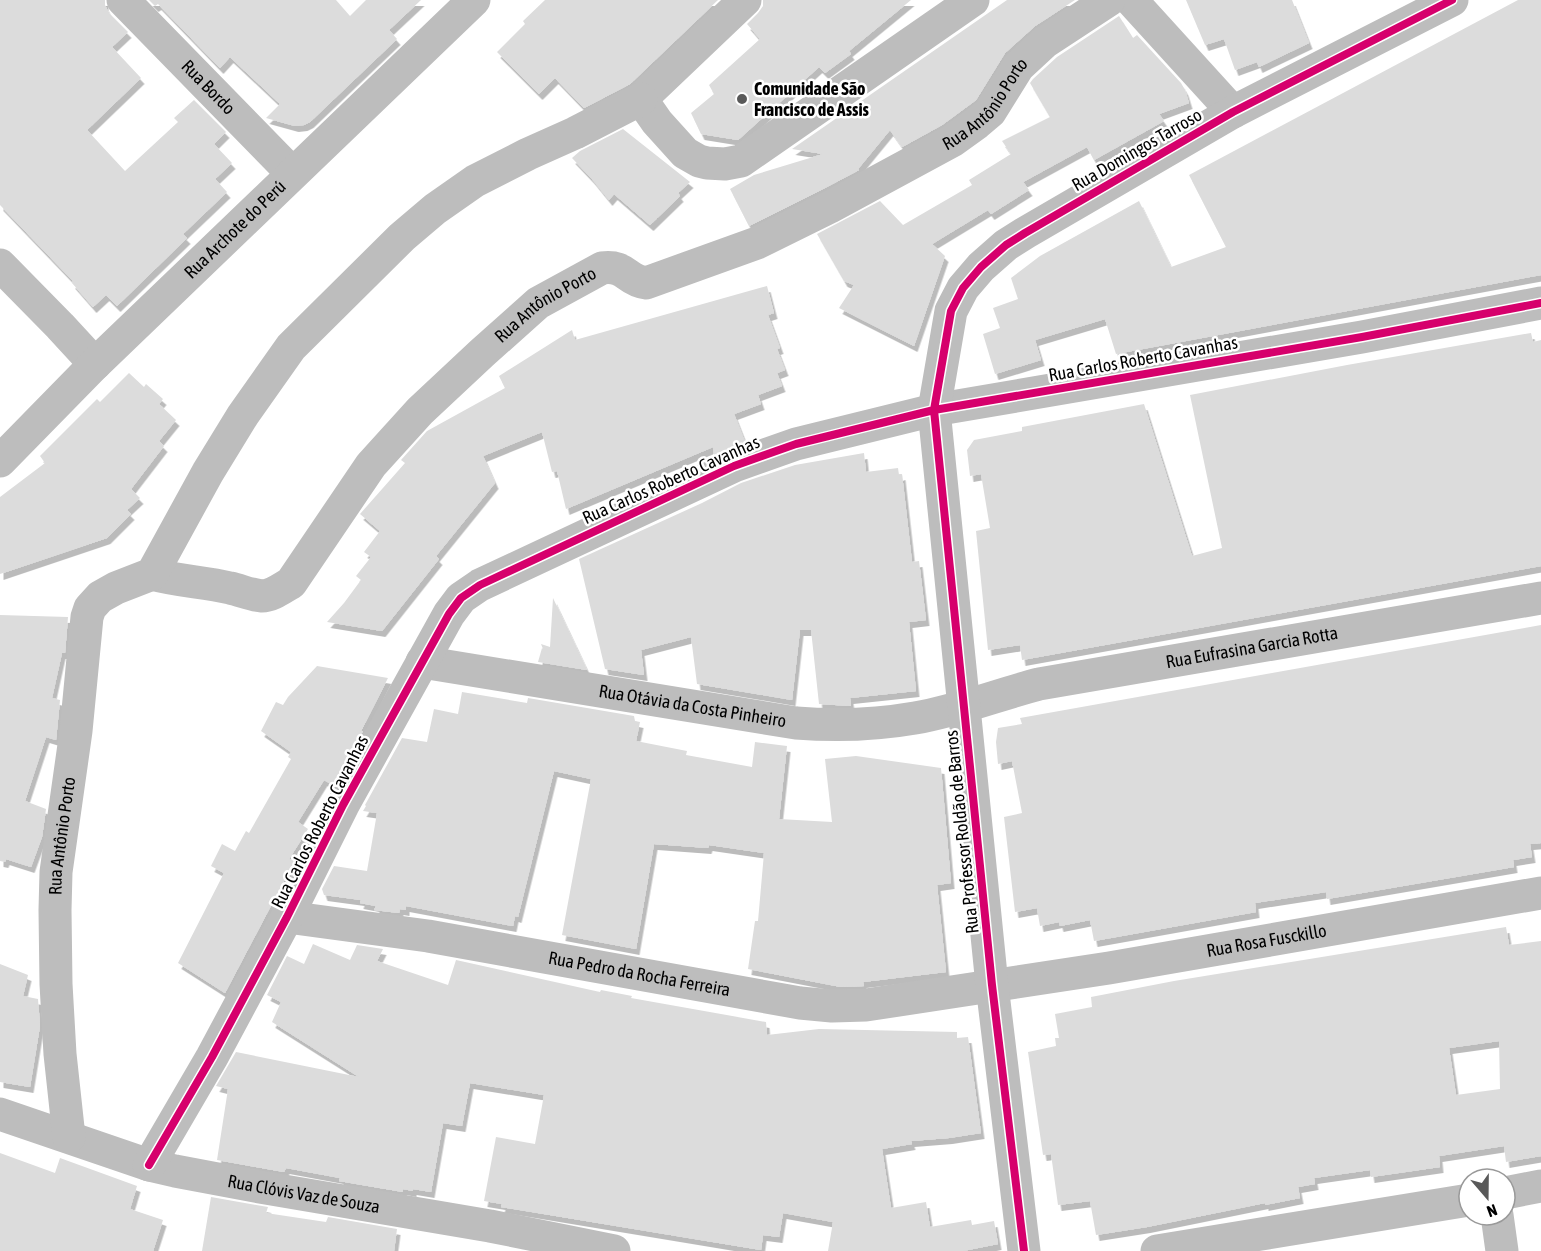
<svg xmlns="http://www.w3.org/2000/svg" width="1541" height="1251" font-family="'Asap Condensed',sans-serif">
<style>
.building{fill:#dcdcdc;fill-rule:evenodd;filter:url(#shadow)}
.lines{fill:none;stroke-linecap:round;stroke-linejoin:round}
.minor{stroke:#bdbdbd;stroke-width:33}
.cycleway-casing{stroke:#fff;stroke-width:11}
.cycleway{stroke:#d6006c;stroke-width:8}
.poi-dot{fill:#595959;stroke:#fff;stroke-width:2}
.labels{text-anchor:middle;stroke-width:5;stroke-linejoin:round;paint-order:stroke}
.street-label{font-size:18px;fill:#000;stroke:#fff}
.poi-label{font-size:18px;font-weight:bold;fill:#000;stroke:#fff;text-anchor:start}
</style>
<defs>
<filter id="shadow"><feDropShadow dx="3.5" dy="6" stdDeviation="0" flood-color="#0004"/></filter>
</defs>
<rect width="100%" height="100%" fill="#fff"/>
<path class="building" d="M0,0H105V5L109,13L128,32L112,47L141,78L87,130L125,171L178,122L174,118L194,100L226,132L214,144L232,163L215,179L227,192L183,234L187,238L117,306L106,295L93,307L72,283L73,281L0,205Z
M149,0H336L350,16L366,0H421L389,30L397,39L310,122L304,125L295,126L266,118L280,104L230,57L220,68L158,4L155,6Z
M545,0H718L630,84L584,108L555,78L539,94L497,52L525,24L523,21Z
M763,0H911L849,51L851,54L825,73L819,67L738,140L701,134L691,113L714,94L709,85L760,39L747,24L758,13L763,6Z
M1007,0H1075L1035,26L1005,53L976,100L942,125L902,147L890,130L858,169L859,170L821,190L749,226L730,189L754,175L823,154L792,149Z
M1186,0H1292L1309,43L1259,67L1257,62L1235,70L1224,39L1205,45Z
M1518,0H1541V275L1116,354L1105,319L1035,340L1041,360L995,374L983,334L1000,328L993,308L1018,299L1011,278L1040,256L1139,201L1171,267L1226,247L1189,175Z
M1119,16L1133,38L1137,35L1181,83L1185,90L1189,103L1159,114L1164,121L1094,160L1087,147L1023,182L1029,190L991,214L988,210L932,244L945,256L914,346L839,308L854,285L844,281L817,234L880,201L903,225L972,185L969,180L1011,154L1002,141L1050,117L1030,83L1033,79L1057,57Z
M623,129L690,182L678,193L680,196L650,225L614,194L609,200L592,179L572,158L580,151Z
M767,286L774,313L768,315L780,348L777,349L785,370L777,373L782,386L758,395L761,404L734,414L745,442L714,455L713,447L566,509L557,471L552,472L542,432L483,456L495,483L436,556L439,559L382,631L327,622L344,603L361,580L356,576L371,557L364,552L380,531L360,514L405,463L401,460L427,431L505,388L499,376L572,330L575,340Z
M1531,333L1533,342L1541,340V566L1022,660L1020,645L988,650L976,531L990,528L981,474L970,476L967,450L974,440L1022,431V427L1144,404L1192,556L1222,548L1190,395L1347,365Z
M129,373L144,387L146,384L163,399L159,404L176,420L159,441L164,446L131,489L140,498L127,510L131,514L107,538L0,574V497L45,463L40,456L97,399L100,402Z
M864,453L866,472L898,468L899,475L902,474L912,562L919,561L926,620L909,622L916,691L850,698L851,706L819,704L811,630H800L792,700L697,684L691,637L641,650L644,675L605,669L579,559L702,503L741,483L795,465Z
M553,598L587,670L538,662L542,648L543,649L541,644L550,647Z
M0,615L68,617L65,653H62L52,698L60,700L56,740L46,737L25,801L46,809L42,837L31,867L6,859L5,862L0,861Z
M1541,625V843L1530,844L1532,857L1513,860L1514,867L1327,899L1326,892L1255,903L1256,912L1094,941L1090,920L1060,926L1059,922L1040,926L1037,908L1015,912L1004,817L1022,813L1012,761L998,764L996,742L998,728L1022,724L1020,718Z
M317,666L388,678L361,731H363L333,785L324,780L298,822L308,829L289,859L295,860L225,993L178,963L224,873L211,866L222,844L235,851L246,831L249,833L291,759L288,757L291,752L261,731L276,702L283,705L288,697Z
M462,692L527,703L528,698L634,716L635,721L640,722L636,741L687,751L686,755L752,767L755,742L787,746L779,819L832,822L825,759L856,756L941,768L951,883L937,885L946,972L863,982L864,986L841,987L748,969L755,921H758L764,853L709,845L708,848L654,844L636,949L562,935L591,779L554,771L518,917L515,916L513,926L406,906V910L400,909L399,913L374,910L376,906L360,903L361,900L324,895L322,889L334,866L367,871L377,813L363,811L366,806L365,805L402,738L427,742L434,709L458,714Z
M1506,927L1509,945L1541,941V1156L1506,1162L1504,1146L1439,1156L1440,1167L1371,1177L1370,1170L1314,1178L1315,1184L1298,1187L1300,1198L1265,1205V1203L1147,1227L1096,1235L1090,1201L1058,1205L1051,1154L1043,1155L1028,1052L1056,1046L1055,1038H1059L1055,1014L1092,1007L1091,997L1174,981ZM1499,1041L1500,1089L1456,1095L1449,1048Z
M313,944L350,960L357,945L383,949L377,961L448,985L456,960L600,992L601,990L632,996L631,998L766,1022L767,1035L819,1029L957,1032V1038L968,1037L981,1133L949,1138L911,1141L912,1144L882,1149L891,1208L926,1202L930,1227L971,1220L972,1225L994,1221L998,1244L963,1251H828L833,1222L783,1213L779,1237L763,1235L761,1250L501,1207L502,1204L484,1201L496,1137L535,1144L544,1095L470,1083L462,1126L443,1123L431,1192L413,1189V1191L403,1189V1192L339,1181L340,1178L286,1168L284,1172L217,1160L228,1089L216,1086L236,1052L359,1077L272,1022L281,1002L267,995L287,956L304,964Z
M0,964L28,975L23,996L38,999L40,1026L30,1087L0,1082Z
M0,1153L55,1173L60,1158L137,1186L130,1209L163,1220L153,1251H0Z
M211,1197L268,1207L266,1213L326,1222L328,1217L397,1229L394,1251H202Z"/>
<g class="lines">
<g class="minor">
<path id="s1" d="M123,0L292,173"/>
<path d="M745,0L641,99L657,122L685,153L699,161L707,163L725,164L741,161L973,0"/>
<path d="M1131,0L1233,112"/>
<path d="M0,265L60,326L95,364"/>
<path id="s2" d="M0,461L95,364L474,0"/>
<path id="s3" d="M152,574C178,581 204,582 230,588C240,590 251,595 262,596C272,596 282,588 291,583L371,465L420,411L482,353L538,303L602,268C627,265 625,280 646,283L757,243L830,207L952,141L977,123L990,112L1018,67L1045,42L1109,0"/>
<path id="s4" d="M422,662L796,723C836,726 875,725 915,718C957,711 997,695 1039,684L1541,598"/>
<path id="s5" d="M287,917L428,936L800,1003L832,1006L866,1005L1109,968L1541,893"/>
<path id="s6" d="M0,1114L149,1165L175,1171L260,1187L490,1226L614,1251"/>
<path id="s7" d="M69,1137L60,1054L56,984L55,910L56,872L76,731L87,617L90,608L100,597L116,588L152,574L208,472L243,415L291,347L402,237L435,209L475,181L528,154L575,133L641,99"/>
<path d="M149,1165L212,1057L287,917L343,805L449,614L461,598L480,585L734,466L796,444L934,410L1362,337L1541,303"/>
<path d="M1505,1193L1541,1186"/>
<path d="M1497,1215L1502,1251"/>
<path d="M1024,1251L992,985L934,410L951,311L963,288L981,267L1006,245L1025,233L1233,112L1452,0"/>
<path d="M1157,1251L1469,1200"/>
</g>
<g class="cycleway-casing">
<path id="cycleway" d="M149,1165L212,1057L287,917L343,805L449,614L461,598L480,585L734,466L796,444L934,410L1362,337L1541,303
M1024,1251L992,985L934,410L951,311L963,288L981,267L1006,245L1025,233L1233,112L1452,0"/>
</g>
<use href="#cycleway" class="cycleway"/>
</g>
<circle class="poi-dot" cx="742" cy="99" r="6"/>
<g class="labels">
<g class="street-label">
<text dy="6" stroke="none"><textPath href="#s1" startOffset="122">Rua Bordo</textPath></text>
<text dy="6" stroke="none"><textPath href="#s3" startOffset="1029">Rua Antônio Porto</textPath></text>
<text transform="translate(1137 150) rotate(-30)" y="6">Rua Domingos Tarroso</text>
<text dy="6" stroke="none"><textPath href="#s2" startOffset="330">Rua Archote do Perú</textPath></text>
<text dy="6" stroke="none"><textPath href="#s3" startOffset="525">Rua Antônio Porto</textPath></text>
<text transform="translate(1143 359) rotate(-10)" y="6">Rua Carlos Roberto Cavanhas</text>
<text transform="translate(671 480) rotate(-24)" y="6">Rua Carlos Roberto Cavanhas</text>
<text dy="6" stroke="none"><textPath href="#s4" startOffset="843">Rua Eufrasina Garcia Rotta</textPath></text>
<text dy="6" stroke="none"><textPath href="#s4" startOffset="274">Rua Otávia da Costa Pinheiro</textPath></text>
<text transform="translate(320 822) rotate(-63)" y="6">Rua Carlos Roberto Cavanhas</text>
<text transform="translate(962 832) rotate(-96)" y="6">Rua Professor Roldão de Barros</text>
<text dy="6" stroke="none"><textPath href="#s7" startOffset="302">Rua Antônio Porto</textPath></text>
<text dy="6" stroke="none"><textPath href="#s5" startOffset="992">Rua Rosa Fusckillo</textPath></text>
<text dy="6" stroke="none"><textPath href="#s5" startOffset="357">Rua Pedro da Rocha Ferreira</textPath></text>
<text dy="6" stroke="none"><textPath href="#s6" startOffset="315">Rua Clóvis Vaz de Souza</textPath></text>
</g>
<g class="poi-label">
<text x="754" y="95">Comunidade São<tspan x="754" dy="21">Francisco de Assis</tspan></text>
</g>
</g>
<g transform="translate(1487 1197) rotate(160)"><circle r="28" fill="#ffffff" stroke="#999999" stroke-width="1.5"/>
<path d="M0-4.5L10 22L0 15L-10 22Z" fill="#595959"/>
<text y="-9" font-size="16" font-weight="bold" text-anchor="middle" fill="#000000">N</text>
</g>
</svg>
